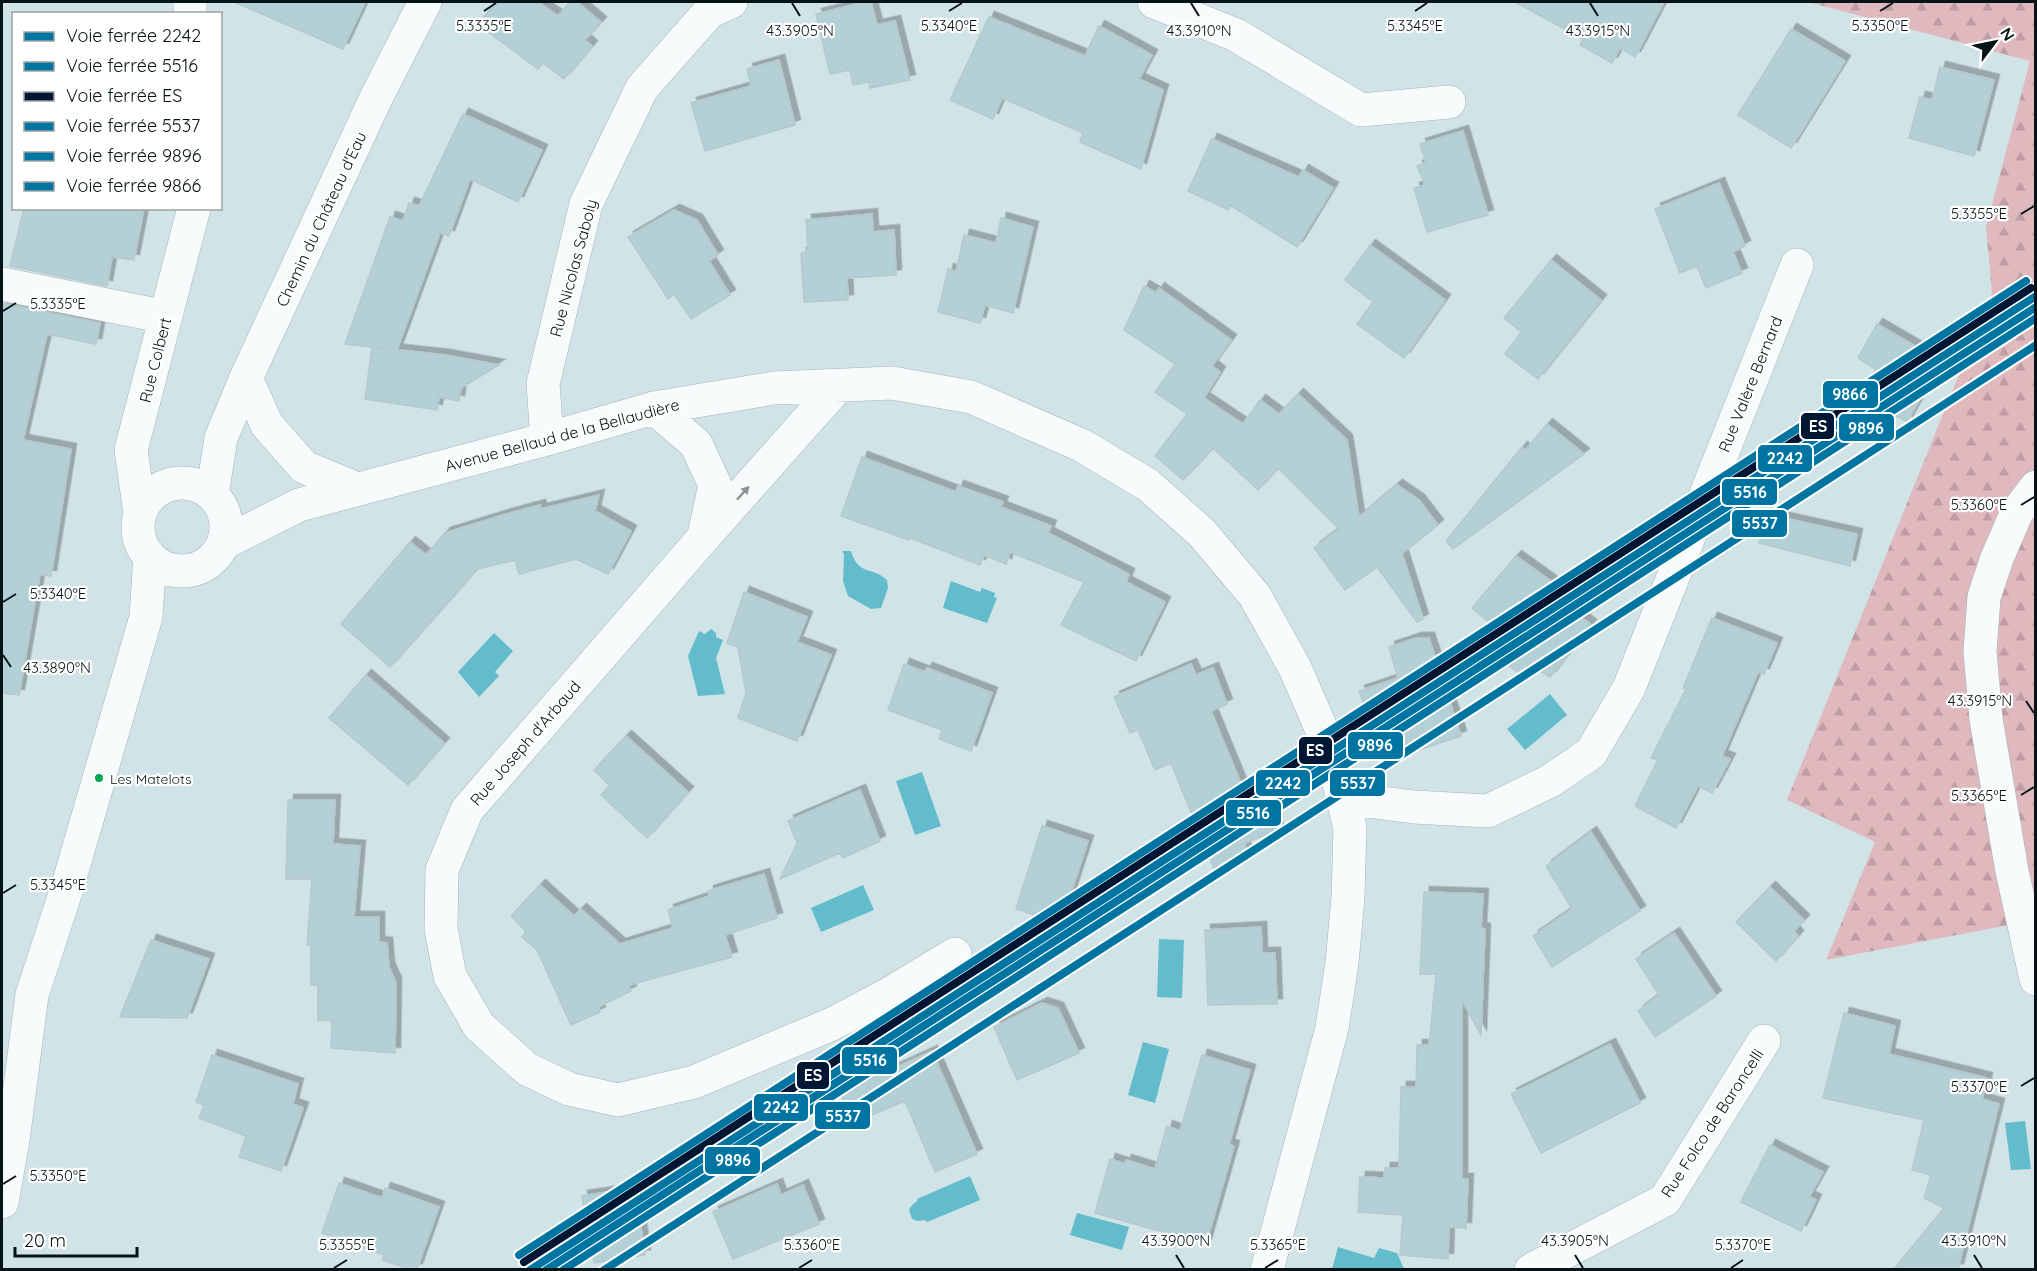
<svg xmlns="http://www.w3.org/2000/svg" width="2037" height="1271" font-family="Quicksand,sans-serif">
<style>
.forest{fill:url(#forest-firs)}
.water{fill:#62bccb}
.building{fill:#b2d0d6;stroke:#b8c8cb;stroke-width:1.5;filter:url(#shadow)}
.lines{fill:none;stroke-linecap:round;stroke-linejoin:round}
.minor-casing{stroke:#a4b4b7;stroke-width:34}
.minor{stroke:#f8fbfc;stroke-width:33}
.rail-1-casing{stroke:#fff;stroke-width:12}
.rail-2-casing{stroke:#fff;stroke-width:12}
.rail-3-casing{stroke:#fff;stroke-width:12}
.rail-4-casing{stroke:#fff;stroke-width:12}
.rail-5-casing{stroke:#fff;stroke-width:12}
.rail-6-casing{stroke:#fff;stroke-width:12}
.rail-1{stroke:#0075a1;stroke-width:8}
.rail-2{stroke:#0075a1;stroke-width:8}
.rail-3{stroke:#011633;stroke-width:8}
.rail-4{stroke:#0075a1;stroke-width:8}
.rail-5{stroke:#0075a1;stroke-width:8}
.rail-6{stroke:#0075a1;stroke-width:8}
.oneway{fill:#8c9395}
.ticks{fill:none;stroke:#071417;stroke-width:2}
.bus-dot{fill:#00a651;stroke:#fff;stroke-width:2}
.labels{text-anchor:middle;stroke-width:4.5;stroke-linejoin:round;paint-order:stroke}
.bus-label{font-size:14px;fill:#071417;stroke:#fff;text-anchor:start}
.street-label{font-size:16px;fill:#071417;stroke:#fff}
.ticks-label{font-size:15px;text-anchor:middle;fill:#071417;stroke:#fff;stroke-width:4.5;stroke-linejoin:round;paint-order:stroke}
.line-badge{stroke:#fff;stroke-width:2}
.badge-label{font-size:16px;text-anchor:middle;font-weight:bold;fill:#fff}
</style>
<defs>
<pattern id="forest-firs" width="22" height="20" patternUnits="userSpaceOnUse" patternTransform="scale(1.5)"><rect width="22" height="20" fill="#dfb9be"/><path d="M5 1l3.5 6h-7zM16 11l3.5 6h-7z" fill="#be9ea3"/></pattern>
<filter id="shadow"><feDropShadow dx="5.5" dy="-5.5" stdDeviation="0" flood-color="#0004"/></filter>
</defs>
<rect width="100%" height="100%" fill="#d0e4e8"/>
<path class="forest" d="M1808,2H2035V920L1826,960L1875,842L1787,800L1992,293L1986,227L2030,61Z"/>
<path class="water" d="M842,551H851C858,576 872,566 887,580L888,588L881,608L871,609L848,596L843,581L844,554Z
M951,581L980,592L982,588L995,593L994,597L997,598L987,623L943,608Z
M711,629L716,633V637L723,640L716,658L725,694L698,696L688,656L699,631L705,634Z
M494,633L513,651L495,672L499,676L479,697L458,672Z
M1550,694L1567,715L1525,750L1507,729Z
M922,772L941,826L915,835L896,781Z
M863,885L874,910L821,932L811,908Z
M1159,939L1184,940L1182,998L1157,997Z
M1143,1042L1169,1049L1155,1103L1128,1095Z
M2025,1121L2031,1169L2011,1170L2005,1123Z
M970,1176L980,1200L927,1222L925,1220L918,1221L912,1219L909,1210L912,1205L917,1201V1199Z
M1077,1213L1129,1227L1122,1250L1070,1235Z
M1338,1247L1374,1258L1379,1248L1397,1253L1404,1269H1332Z"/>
<path class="building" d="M234,2H365L343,49Z
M496,2H538L558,16L570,2H577L601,22L585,40L592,46L564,79L543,63L538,69L478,24Z
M865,2H871L877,25L895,21L910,80L870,88L869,82L853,85L850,70L830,74L816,14Z
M1515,2H1664L1635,57L1620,48L1612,63L1580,45L1583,39Z
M989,17L1085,56L1099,26L1152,55L1139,79L1163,90L1141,169L1080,142L1083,133L1002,98L993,119L950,100Z
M1791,29L1845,61L1791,148L1738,115Z
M779,60L795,125L705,151L691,103L751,86L747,69Z
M1940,67L1994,80L1974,156L1909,138L1920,97L1932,100Z
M463,114L542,150L518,202L470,179L449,236L440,233L397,350L345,344L390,217L403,221L409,203L419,206Z
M1463,131L1488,215L1427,232L1414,188L1425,185L1417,166L1426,163L1420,144Z
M1212,139L1299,177L1303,170L1333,188L1297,247L1230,205L1228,210L1188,191Z
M1719,183L1745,246L1733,252L1742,273L1706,288L1697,266L1680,273L1655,209Z
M24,208H144L134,260L112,257L107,286L10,266Z
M674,210L697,220L718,255L709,261L730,295L691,319L674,294L668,299L628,237Z
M872,214L873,232L894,230L896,275L847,278L848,300L804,302L801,253L808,251L806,220Z
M1001,218L1033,227L1013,313L985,305L980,323L938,312L948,269L956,272L964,235L996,243Z
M1370,245L1445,300L1404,358L1357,324L1373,302L1345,280Z
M1551,260L1601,300L1538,379L1505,354L1521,332L1504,318Z
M1144,286L1156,293L1159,288L1231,340L1212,366L1220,372L1204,398L1243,424L1260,400L1279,414L1298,394L1347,440L1359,517L1397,485L1419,500L1438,525L1404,552L1400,547L1423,619L1417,622L1377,567L1345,590L1314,548L1339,529L1278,468L1258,490L1213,448L1183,480L1155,456L1187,414L1155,392L1175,364L1124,330Z
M2,303L100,323L96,344L47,334L23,440L71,449L51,576L40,574L19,695L2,693Z
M1877,324L1934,357L1917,389L1923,393L1907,422L1862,397L1876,369L1858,358Z
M372,347L445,355L499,365L461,388L459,401L439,397L437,410L365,399Z
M1547,424L1584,454L1453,549L1446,541L1522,447L1525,451Z
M862,457L956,492L958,486L1003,502L1001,507L1051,526L1048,533L1129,574L1126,582L1165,602L1136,661L1061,625L1084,582L1010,552L1006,564L984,555L980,565L910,538L909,540L841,516Z
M599,495L595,511L631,531L608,574L576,559L519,574L515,560L477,569L390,667L341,624L410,542L426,555L445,533L503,515L540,505L541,509Z
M1766,514L1857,534L1850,566L1759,543Z
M1516,556L1559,587L1554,596L1591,625L1550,677L1537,669L1528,680L1499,658L1512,642L1472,608Z
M744,592L807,617L797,642L831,655L797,741L738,718L746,693L738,647L727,643Z
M1712,618L1777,643L1764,674L1758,672L1722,756L1730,759L1712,793L1698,786L1676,828L1635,806L1658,760L1651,758L1686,689L1683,688Z
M1416,638H1429L1461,736L1419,750L1416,741L1404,745L1395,716L1372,724L1359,691L1398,678L1389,647Z
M904,664L925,672L927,668L992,693L971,751L939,739L942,730L888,710Z
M1191,664L1196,675L1213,668L1227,704L1211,711L1244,791L1258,785L1278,830L1245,843L1246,858L1215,871L1171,763L1155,770L1138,730L1130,733L1114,697Z
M366,675L444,743L408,785L329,718Z
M626,736L688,792L647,838L601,795L610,786L594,770Z
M860,790L880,841L843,858L840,853L780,879L797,843L788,821Z
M288,800H335L333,844L360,846L354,917H379V942L387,943L389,967L396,983L395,1053L331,1048L332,1021L318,1020V985H311V945H307L312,879H286Z
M1042,826L1088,841L1061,923L1016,909Z
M1591,832L1640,911L1552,967L1533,936L1572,909L1546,866Z
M764,874L777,918L725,935L732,957L629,985L631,991L598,1007L600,1012L571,1025L537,950L522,937L526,931L511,916L540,885L574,916L581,909L620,944L673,928L668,910L709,896L708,891Z
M1770,887L1804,920L1794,931L1798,936L1776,961L1736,922Z
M1424,892L1483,894L1481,928L1485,929L1481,1035L1462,1000V1179H1468L1466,1228L1449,1227L1448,1259L1400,1255L1403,1215L1358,1212L1360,1177L1384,1178L1385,1168H1399L1401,1087H1416L1417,1045H1429L1436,974H1420Z
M1261,927L1262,953H1275L1277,1004L1208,1005L1205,930Z
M1674,933L1716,996L1655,1037L1638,1011L1659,995L1636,959Z
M151,940L209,959L187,1018L120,1017Z
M1042,1003L1058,1008L1079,1053L1017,1080L994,1027Z
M1844,1013L1895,1026L1889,1054L1987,1078L1982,1099L1999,1104L1958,1269H1894L1944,1208L1924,1198L1931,1175L1912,1170L1924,1120L1823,1098Z
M1610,1044L1640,1103L1541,1153L1511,1094Z
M932,1051L977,1154L935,1172L905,1101L853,1123L840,1093Z
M212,1055L298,1084L293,1104L303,1108L281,1171L239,1157L246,1136L199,1118L204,1105L196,1102Z
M1202,1055L1250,1070L1229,1145L1234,1146L1206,1244L1095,1213L1110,1159L1125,1164L1126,1160L1155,1169L1167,1126L1180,1131Z
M1770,1145L1823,1172L1809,1197L1816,1200L1801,1231L1741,1202Z
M339,1183L382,1198L385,1188L439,1207L417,1269H409L382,1260L384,1255L322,1233Z
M777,1184L781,1195L803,1185L819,1224L733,1259L713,1212Z
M635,1188L645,1255L594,1263L582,1196Z"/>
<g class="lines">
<g class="minor-casing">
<path id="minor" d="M1154,2L1236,35L1361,110L1449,102
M190,14V2
M2,284L166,317
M246,378L267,425L304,467L357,489
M838,386L704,537L467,810L442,870L441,929L450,976L479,1026L527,1069L569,1089L618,1100L694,1082L832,1024L889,994L955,954
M654,408L696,444L715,485L704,535
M547,439L543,384L586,204L642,88L709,12L731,2
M138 527a44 44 0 1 1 88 0a44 44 0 1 1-88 0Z
M2036,487L2017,512L1997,558L1984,597L1980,652L1986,719L2012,871L2036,979
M212,495L221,438L246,378L376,98L425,2
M140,513L131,450L194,208
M224,543L299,505L547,439L654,408L774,388L892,383L971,397L1081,445L1148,485L1202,533L1255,596L1295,668L1331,751L1350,828L1348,898L1342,963L1332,1028L1267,1270
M1343,798L1414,807L1488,811L1550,781L1591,753L1629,688L1797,265
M2,1202L13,1140L32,995L68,885L146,617L150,557
M1531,1270L1665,1200L1764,1041"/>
</g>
<use href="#minor" class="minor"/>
<g class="rail-1-casing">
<path id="rail-1" d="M530,1270L2036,296"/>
</g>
<g class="rail-2-casing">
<path id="rail-2" d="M546,1270L2036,307"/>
</g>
<g class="rail-3-casing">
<path id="rail-3" d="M524,1262L2031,288"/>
</g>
<g class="rail-4-casing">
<path id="rail-4" d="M604,1270L2036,345"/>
</g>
<g class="rail-5-casing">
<path id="rail-5" d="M563,1270L2036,318"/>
</g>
<g class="rail-6-casing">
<path id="rail-6" d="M519,1255L2026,281"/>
</g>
<use href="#rail-1" class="rail-1"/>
<use href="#rail-2" class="rail-2"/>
<use href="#rail-3" class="rail-3"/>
<use href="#rail-4" class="rail-4"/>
<use href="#rail-5" class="rail-5"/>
<use href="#rail-6" class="rail-6"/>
</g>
<defs><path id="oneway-solid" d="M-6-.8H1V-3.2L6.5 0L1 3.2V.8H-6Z" transform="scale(1.5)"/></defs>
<use class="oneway" href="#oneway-solid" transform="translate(743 493) rotate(-48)"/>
<path class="ticks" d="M792,3L800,16M1191,3L1199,16M1590,3L1598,16M484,11L496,3M949,11L962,3M1415,11L1427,3M1880,11L1893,3M2021,214L2034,206M3,311L16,303M2021,505L2034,497M3,602L16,594M3,655L11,667M2026,701L2034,713M2021,795L2034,787M3,893L16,885M2021,1086L2034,1078M3,1184L16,1176M1176,1255L1184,1268M1575,1255L1583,1268M1974,1255L1982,1268M334,1268L347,1260M799,1268L812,1260M1265,1268L1278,1260M1731,1268L1743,1260"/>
<circle class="bus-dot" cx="99" cy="778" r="5"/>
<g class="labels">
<g class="bus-label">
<text x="110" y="784">Les Matelots</text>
</g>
<g class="street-label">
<text transform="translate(321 219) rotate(-65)" y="6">Chemin du Château d'Eau</text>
<text transform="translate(573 268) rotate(-75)" y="6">Rue Nicolas Saboly</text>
<text transform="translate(155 360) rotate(-76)" y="6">Rue Colbert</text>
<text transform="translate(1750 384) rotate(-68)" y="6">Rue Valère Bernard</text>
<text transform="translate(562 435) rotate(-15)" y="6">Avenue Bellaud de la Bellaudière</text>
<text transform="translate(525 743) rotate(-49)" y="6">Rue Joseph d'Arbaud</text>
<text transform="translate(1712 1123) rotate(-57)" y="6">Rue Folco de Baroncelli</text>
</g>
</g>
<g class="ticks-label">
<text x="484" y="31">5.3335°E</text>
<text x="1415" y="31">5.3345°E</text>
<text x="1880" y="31">5.3350°E</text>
<text x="949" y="31">5.3340°E</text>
<text x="1598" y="36">43.3915°N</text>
<text x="800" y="36">43.3905°N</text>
<text x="1199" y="36">43.3910°N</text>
<text x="1979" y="219">5.3355°E</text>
<text x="58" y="309">5.3335°E</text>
<text x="1979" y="510">5.3360°E</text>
<text x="58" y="599">5.3340°E</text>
<text x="57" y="673">43.3890°N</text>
<text x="1980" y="706">43.3915°N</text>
<text x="1979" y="801">5.3365°E</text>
<text x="58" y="890">5.3345°E</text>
<text x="1979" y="1092">5.3370°E</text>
<text x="58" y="1181">5.3350°E</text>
<text x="1176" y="1246">43.3900°N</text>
<text x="1575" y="1246">43.3905°N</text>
<text x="1974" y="1246">43.3910°N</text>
<text x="347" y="1250">5.3355°E</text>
<text x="812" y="1250">5.3360°E</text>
<text x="1278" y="1250">5.3365°E</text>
<text x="1743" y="1250">5.3370°E</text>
</g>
<g class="line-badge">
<rect x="1822" y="380" width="57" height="29" rx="6" fill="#0075a1"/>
<rect x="1800" y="412" width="35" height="28" rx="6" fill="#011633"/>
<rect x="1838" y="413" width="57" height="29" rx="6" fill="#0075a1"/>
<rect x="1757" y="444" width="56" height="29" rx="6" fill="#0075a1"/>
<rect x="1721" y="478" width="57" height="28" rx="6" fill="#0075a1"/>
<rect x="1731" y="509" width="57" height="29" rx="6" fill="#0075a1"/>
<rect x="1347" y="731" width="57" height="29" rx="6" fill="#0075a1"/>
<rect x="1298" y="736" width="35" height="29" rx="6" fill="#011633"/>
<rect x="1255" y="769" width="56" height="28" rx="6" fill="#0075a1"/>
<rect x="1329" y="769" width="57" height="28" rx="6" fill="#0075a1"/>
<rect x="1225" y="799" width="57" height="28" rx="6" fill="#0075a1"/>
<rect x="841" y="1046" width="57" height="29" rx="6" fill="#0075a1"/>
<rect x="796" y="1061" width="34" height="29" rx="6" fill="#011633"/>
<rect x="753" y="1093" width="56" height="29" rx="6" fill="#0075a1"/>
<rect x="814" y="1101" width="57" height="29" rx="6" fill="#0075a1"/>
<rect x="704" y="1146" width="57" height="29" rx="6" fill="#0075a1"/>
</g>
<g class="badge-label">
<text x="1850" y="400">9866</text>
<text x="1818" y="432">ES</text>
<text x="1866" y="434">9896</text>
<text x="1785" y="464">2242</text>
<text x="1750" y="498">5516</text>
<text x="1760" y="529">5537</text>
<text x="1375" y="751">9896</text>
<text x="1315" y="756">ES</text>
<text x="1283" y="789">2242</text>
<text x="1358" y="789">5537</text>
<text x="1253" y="819">5516</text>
<text x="870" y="1066">5516</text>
<text x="813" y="1081">ES</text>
<text x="781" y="1113">2242</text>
<text x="843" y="1122">5537</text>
<text x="733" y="1166">9896</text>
</g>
<rect width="2037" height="1271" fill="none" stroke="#071417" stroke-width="6"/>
<rect x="12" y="12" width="210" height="198" fill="#ffffff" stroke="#9ca1a2" stroke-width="1.5"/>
<rect x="24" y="32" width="30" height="9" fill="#0075a1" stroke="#9ca1a2" stroke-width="1.5"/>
<text x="66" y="42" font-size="18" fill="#071417">Voie ferrée 2242</text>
<rect x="24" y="62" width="30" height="9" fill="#0075a1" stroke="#9ca1a2" stroke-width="1.5"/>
<text x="66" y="72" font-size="18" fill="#071417">Voie ferrée 5516</text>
<rect x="24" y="92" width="30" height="9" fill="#011633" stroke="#9ca1a2" stroke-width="1.5"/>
<text x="66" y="102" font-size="18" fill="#071417">Voie ferrée ES</text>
<rect x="24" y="122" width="30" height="9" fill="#0075a1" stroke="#9ca1a2" stroke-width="1.5"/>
<text x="66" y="132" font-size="18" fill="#071417">Voie ferrée 5537</text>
<rect x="24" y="152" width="30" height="9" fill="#0075a1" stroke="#9ca1a2" stroke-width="1.5"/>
<text x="66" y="162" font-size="18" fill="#071417">Voie ferrée 9896</text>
<rect x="24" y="182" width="30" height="9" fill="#0075a1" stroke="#9ca1a2" stroke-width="1.5"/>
<text x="66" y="192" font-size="18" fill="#071417">Voie ferrée 9866</text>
<g transform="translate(1995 42) rotate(58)" stroke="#ffffff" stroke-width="4.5" paint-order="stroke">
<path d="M0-4.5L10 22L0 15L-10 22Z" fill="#071417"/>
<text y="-9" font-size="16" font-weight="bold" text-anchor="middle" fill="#071417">N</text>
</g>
<path d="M15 1247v9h122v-9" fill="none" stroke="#071417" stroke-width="3"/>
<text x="24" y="1247" font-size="18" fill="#071417" stroke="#ffffff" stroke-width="4.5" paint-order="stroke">20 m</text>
</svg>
